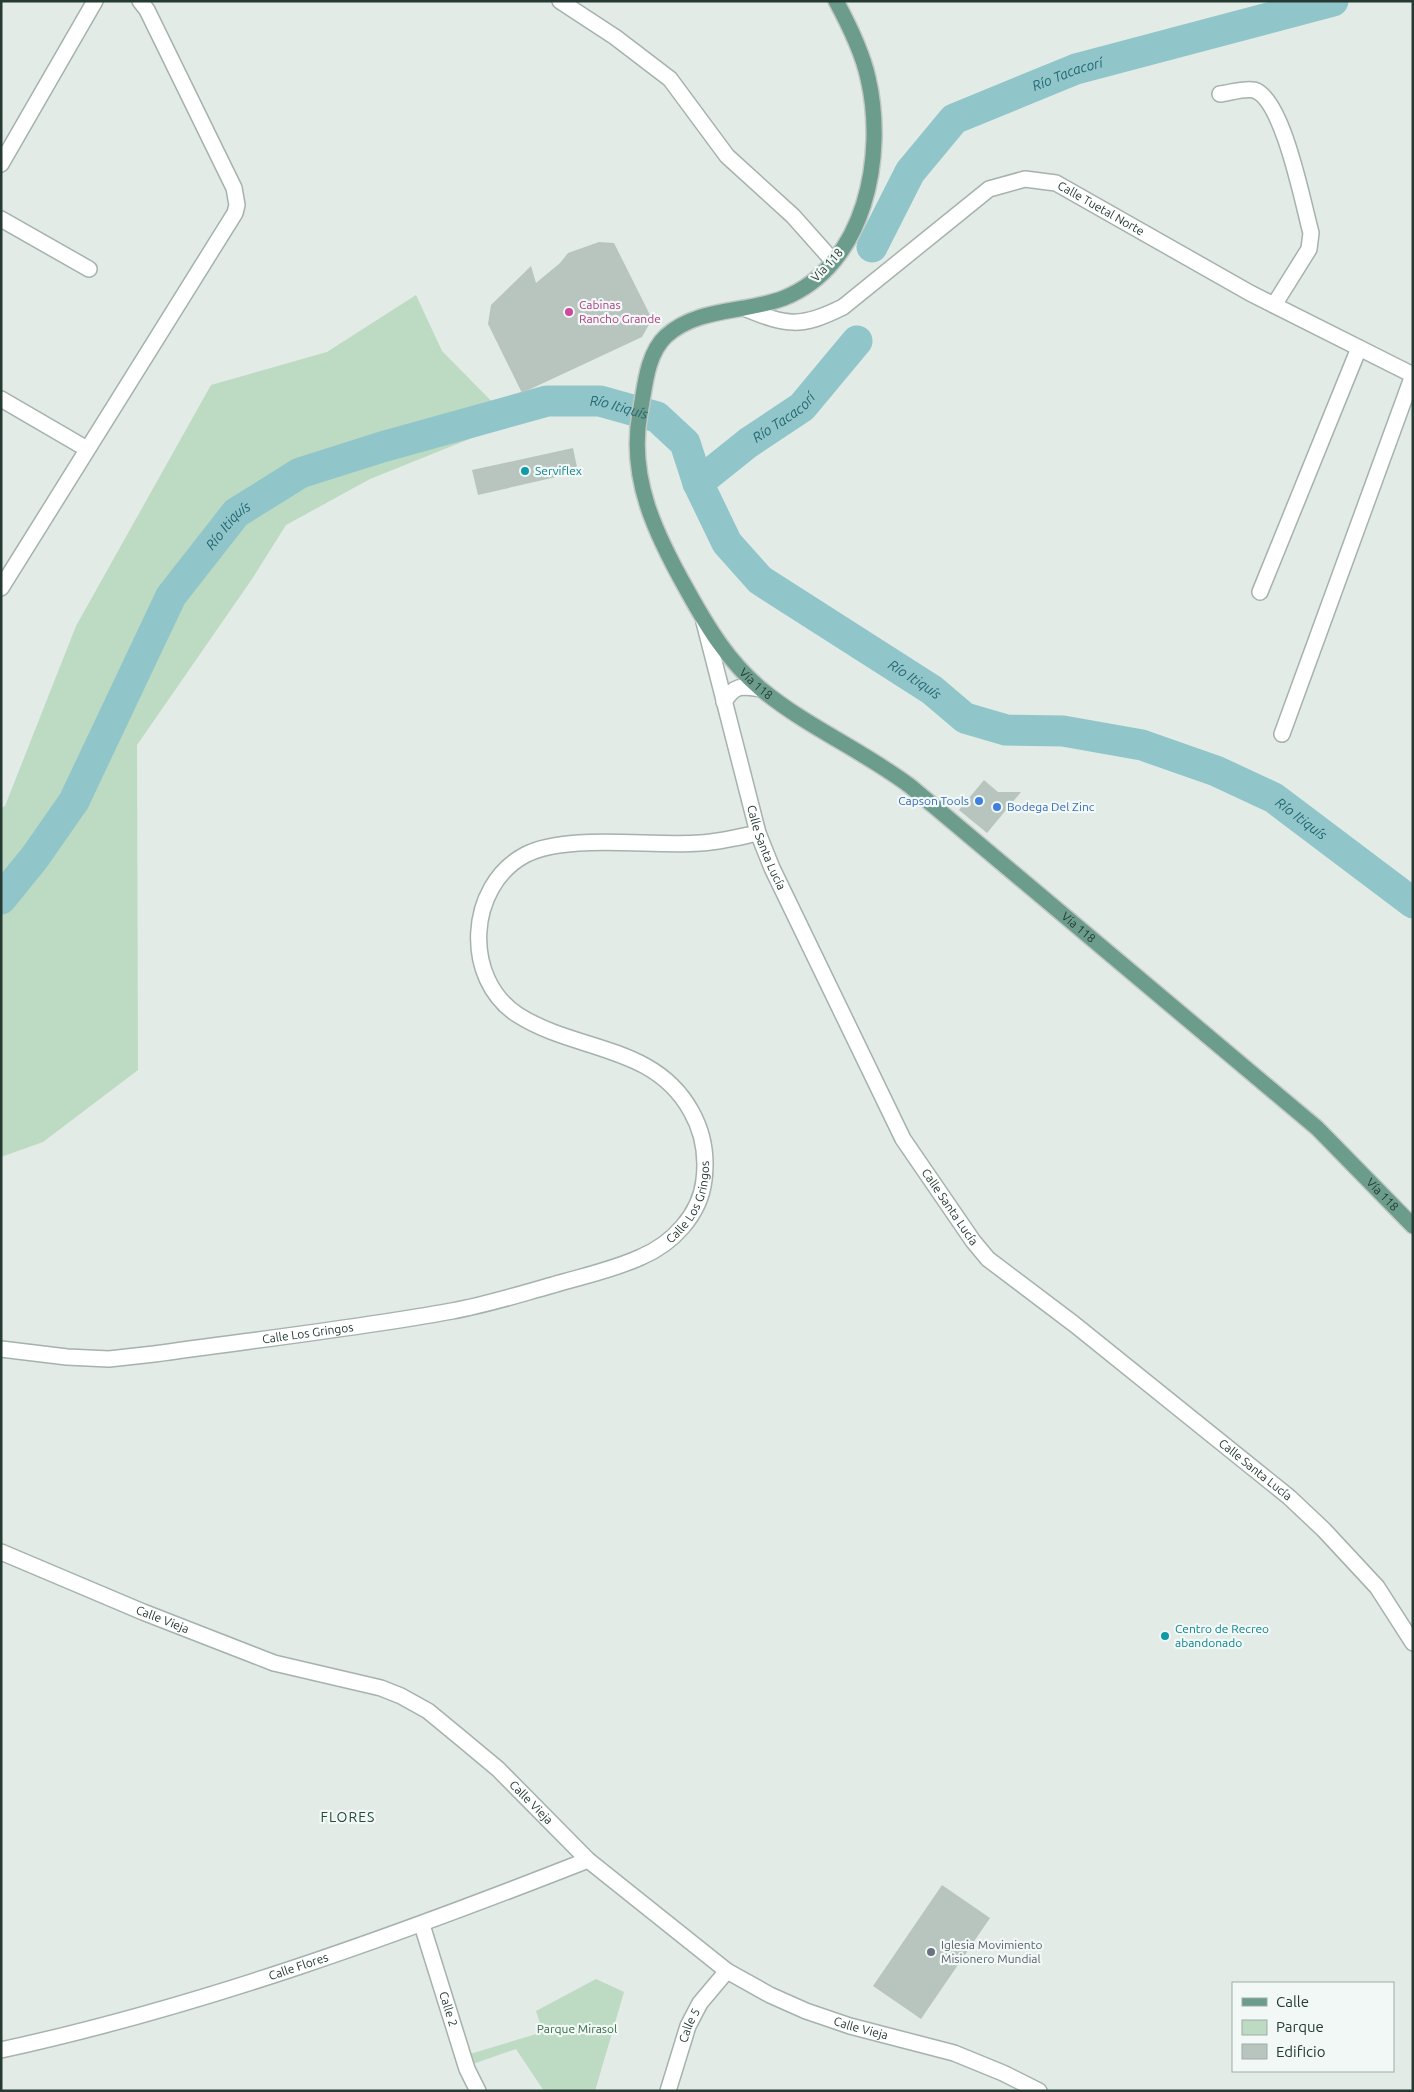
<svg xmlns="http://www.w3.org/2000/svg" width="1414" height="2092" font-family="Ubuntu,sans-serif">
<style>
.green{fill:#bddac3}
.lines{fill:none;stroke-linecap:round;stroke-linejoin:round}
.river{stroke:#90c5ca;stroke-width:31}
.building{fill:#b8c5bf}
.minor-casing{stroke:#a5b2ad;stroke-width:18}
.major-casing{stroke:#c2c8c6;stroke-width:18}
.minor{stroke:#fff;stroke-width:15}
.major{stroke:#6b9c8c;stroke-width:15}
.hotel-dot{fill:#d1479c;stroke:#f2f8f5;stroke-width:2}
.culture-dot{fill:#0f9aa8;stroke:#f2f8f5;stroke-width:2}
.shop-dot{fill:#3f7fe0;stroke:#f2f8f5;stroke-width:2}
.worship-dot{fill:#6b7280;stroke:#f2f8f5;stroke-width:2}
.labels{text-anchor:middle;stroke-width:4.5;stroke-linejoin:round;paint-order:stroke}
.street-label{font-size:12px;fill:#243a33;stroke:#f2f8f5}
.hotel-label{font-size:12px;fill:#b23c85;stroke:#f2f8f5;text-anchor:start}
.culture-label{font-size:12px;fill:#0d838f;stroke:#f2f8f5;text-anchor:start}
.shop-label{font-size:12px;fill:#366cbe;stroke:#f2f8f5;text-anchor:end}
.worship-label{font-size:12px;fill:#5b616d;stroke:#f2f8f5;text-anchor:start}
.park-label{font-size:12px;fill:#336d45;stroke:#f2f8f5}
.water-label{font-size:14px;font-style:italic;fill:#246870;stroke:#f2f8f5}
.neighbourhood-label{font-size:14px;letter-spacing:1px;fill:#224a3d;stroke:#f2f8f5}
</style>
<rect width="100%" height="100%" fill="#e2ebe6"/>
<path class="green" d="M416,295L442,351L512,422L370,479L286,525L252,579L137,745L138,1070L43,1142L1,1157V808L5,806L76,626L211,385L327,352Z
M596,1979L624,1992L595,2091H544L516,2049L473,2064L470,2054L543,2032L536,2011Z"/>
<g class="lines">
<g class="river">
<path id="s1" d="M872,247L910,172L954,119L1076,69L1333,1"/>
<path id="s2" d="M698,483L748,443L802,407L857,341"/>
<path id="s3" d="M1,899L35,857L74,801L171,596L236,513L300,473L382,447L547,401H600L657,417L685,443L698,483L727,543L760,580L932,690L965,718L1006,730L1063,731L1142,745L1216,771L1274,798L1413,903"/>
</g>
</g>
<path class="building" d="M599,242L614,243L652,319L642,337L522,393L488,324L491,305L531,266L536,283L560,263L568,253Z
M573,448L578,472L478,495L472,470Z
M984,780L998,792H1021L987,833L959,810Z
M942,1885L990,1918L921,2019L873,1986Z"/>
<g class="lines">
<g class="minor-casing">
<g id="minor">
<path d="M560,1L615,37L670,79L727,156L793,216L833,261"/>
<path d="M1220,94C1229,93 1244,88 1254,90C1283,98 1303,204 1311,233L1309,249L1274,305"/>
<path d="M1,164L95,1"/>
<path d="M1,219L89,269"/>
<path id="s4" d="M744,308C787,326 801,328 843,307L989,189L1025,179L1056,183L1250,293L1413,375L1282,734"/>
<path d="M1,399L87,449"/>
<path d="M1,588L235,213L237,205L234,188L147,10L140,1"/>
<path d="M1260,592L1359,348"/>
<path id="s5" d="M704,622L758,833L772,868L903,1139L973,1241L988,1259L1074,1324L1289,1497L1324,1530L1377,1587L1413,1643"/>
<path d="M724,702C735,684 742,686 761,689"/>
<path id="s6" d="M1,1349L67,1357L109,1359L154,1354C253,1340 353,1329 452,1311C486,1305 520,1294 553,1285C583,1276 613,1270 641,1257C672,1244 700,1215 704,1180C707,1156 703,1132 691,1111C654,1044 576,1052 518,1015C462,979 467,886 525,855C567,833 651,847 700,843C720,842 739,837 758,833"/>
<path id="s7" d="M1,1552L143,1612L274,1663L381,1688L401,1696L428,1711L462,1739L498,1769L588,1860L727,1971L770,1995L806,2011L850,2026L954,2053L1003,2073L1039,2091"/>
<path id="s8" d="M422,1925L467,2069L478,2091"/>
<path id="s9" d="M1,2050C203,2006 397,1935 588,1860"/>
<path id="s10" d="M668,2091L688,2026L700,2003L727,1971"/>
</g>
</g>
<g class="major-casing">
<g id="major">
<path id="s11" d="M836,1C849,25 862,51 868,78C886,155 866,265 784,298C746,313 698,307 666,336C646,355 645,388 640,413C628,478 656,535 687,590C708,628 728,661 761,689C807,727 862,750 910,786L1317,1128L1413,1226"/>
</g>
</g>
<use href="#minor" class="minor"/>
<use href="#major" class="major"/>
</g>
<circle class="hotel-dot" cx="569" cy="312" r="5"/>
<g class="culture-dot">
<circle cx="525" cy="471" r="5"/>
<circle cx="1165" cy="1636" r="5"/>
</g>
<g class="shop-dot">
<circle cx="979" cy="801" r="5"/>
<circle cx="997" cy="807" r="5"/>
</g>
<circle class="worship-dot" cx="931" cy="1952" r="5"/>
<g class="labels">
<g class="street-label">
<text dy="4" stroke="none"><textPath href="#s4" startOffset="412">Calle Tuetal Norte</textPath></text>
<text transform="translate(827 265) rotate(-47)" y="4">Vía 118</text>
<text dy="4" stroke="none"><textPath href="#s11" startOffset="851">Vía 118</textPath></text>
<text dy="4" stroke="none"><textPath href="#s5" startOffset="234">Calle Santa Lucía</textPath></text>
<text dy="4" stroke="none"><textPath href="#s11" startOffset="1256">Vía 118</textPath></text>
<text dy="4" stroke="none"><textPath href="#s11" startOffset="1661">Vía 118</textPath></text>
<text dy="4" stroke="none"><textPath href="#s6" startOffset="729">Calle Los Gringos</textPath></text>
<text dy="4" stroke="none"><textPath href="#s5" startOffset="639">Calle Santa Lucía</textPath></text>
<text dy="4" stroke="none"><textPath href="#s6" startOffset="309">Calle Los Gringos</textPath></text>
<text dy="4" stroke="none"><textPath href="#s5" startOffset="1044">Calle Santa Lucía</textPath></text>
<text dy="4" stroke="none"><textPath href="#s7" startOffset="175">Calle Vieja</textPath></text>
<text dy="4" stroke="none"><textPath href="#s7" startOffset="595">Calle Vieja</textPath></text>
<text dy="4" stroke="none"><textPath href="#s9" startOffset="309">Calle Flores</textPath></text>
<text dy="4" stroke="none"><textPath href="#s8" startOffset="88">Calle 2</textPath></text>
<text dy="4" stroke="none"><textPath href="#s10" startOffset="69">Calle 5</textPath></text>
<text dy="4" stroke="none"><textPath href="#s7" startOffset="1000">Calle Vieja</textPath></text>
</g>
<g class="hotel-label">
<text x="579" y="309">Cabinas<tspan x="579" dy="14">Rancho Grande</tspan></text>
</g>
<g class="culture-label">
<text x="535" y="475">Serviflex</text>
<text x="1175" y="1633">Centro de Recreo<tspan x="1175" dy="14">abandonado</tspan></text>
</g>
<g class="shop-label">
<text x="969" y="805">Capson Tools</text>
<text x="1007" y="811" text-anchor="start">Bodega Del Zinc</text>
</g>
<g class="worship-label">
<text x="941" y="1949">Iglesia Movimiento<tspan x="941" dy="14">Misionero Mundial</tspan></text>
</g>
<g class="park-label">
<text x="577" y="2033">Parque Mirasol</text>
</g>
<g class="water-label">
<text dy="5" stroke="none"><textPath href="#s1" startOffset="275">Río Tacacorí</textPath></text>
<text dy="5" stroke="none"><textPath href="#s3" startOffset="860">Río Itiquís</textPath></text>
<text dy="5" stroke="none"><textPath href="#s2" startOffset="108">Río Tacacorí</textPath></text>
<text dy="5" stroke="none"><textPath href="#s3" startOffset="440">Río Itiquís</textPath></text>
<text dy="5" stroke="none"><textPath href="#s3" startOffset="1280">Río Itiquís</textPath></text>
<text dy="5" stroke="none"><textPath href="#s3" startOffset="1700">Río Itiquís</textPath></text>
</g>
<g class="neighbourhood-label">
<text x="348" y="1822">FLORES</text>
</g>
</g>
<rect width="1414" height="2092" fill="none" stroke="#243a33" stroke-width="5"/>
<rect x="1232" y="1982" width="162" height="90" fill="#f2f8f5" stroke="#a0aca7"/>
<rect x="1242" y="1998" width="25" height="8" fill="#6b9c8c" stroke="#a0aca7"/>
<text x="1276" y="2007" font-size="15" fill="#243a33">Calle</text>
<rect x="1242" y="2020" width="25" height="15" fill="#bddac3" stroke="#a0aca7"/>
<text x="1276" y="2032" font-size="15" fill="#243a33">Parque</text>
<rect x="1242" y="2044" width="25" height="15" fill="#b8c5bf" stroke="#a0aca7"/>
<text x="1276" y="2057" font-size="15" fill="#243a33">Edificio</text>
</svg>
